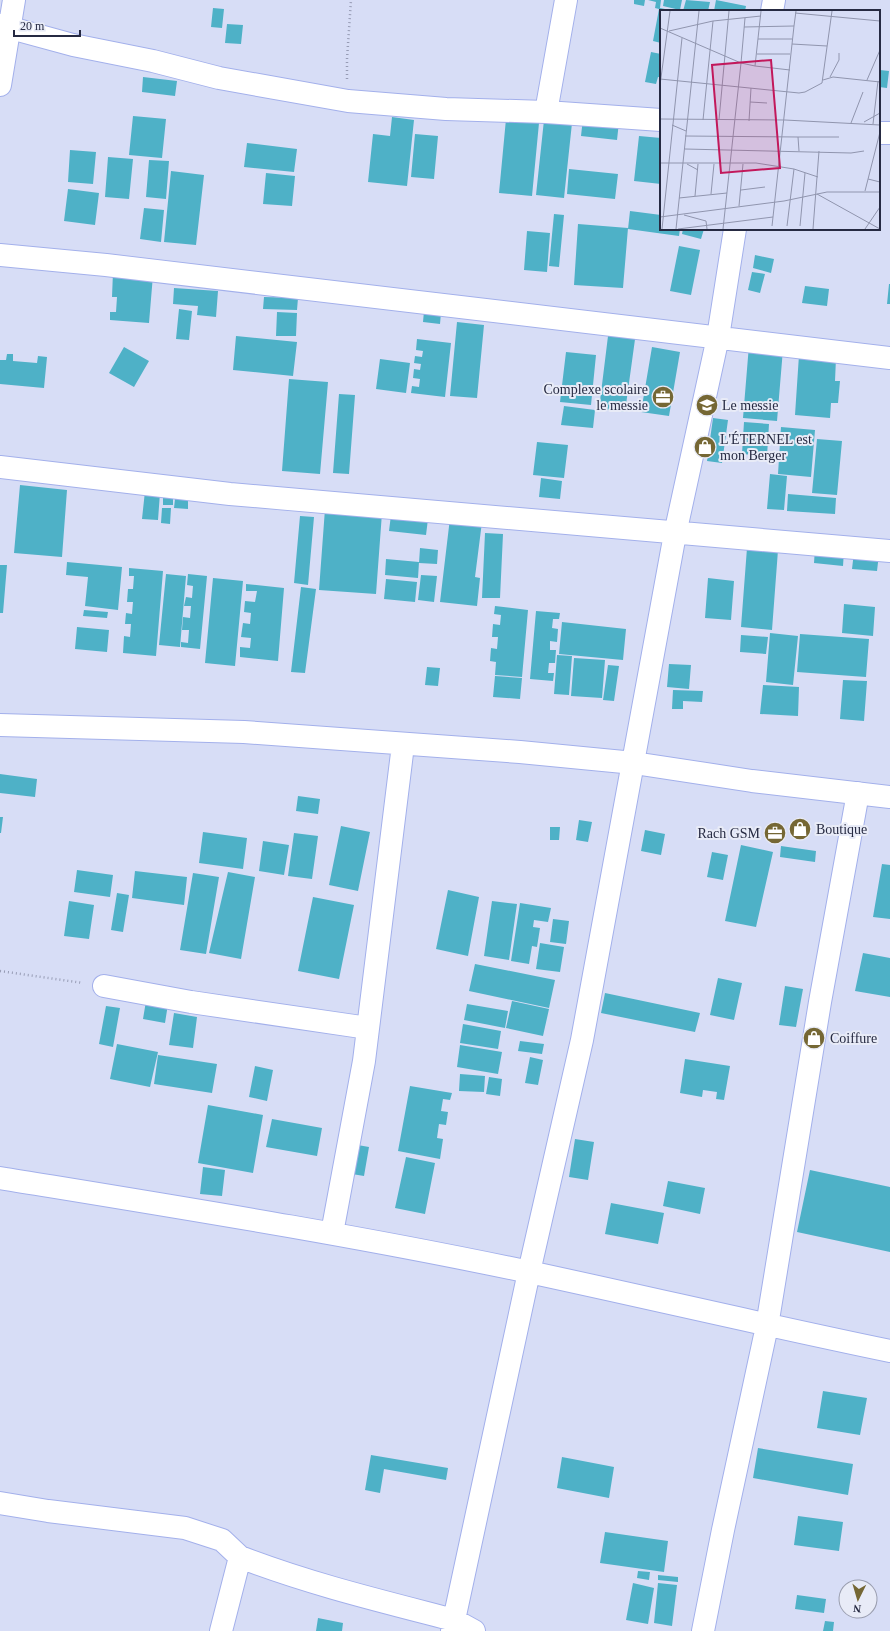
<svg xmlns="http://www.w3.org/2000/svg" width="890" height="1631" font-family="Georgia,serif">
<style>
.building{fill:#4eb1c7}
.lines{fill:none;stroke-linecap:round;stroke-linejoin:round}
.minor-casing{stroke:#a3b0eb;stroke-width:24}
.path{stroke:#979cb5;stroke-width:2.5;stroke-dasharray:1 3;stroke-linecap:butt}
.minor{stroke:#fff;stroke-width:22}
.labels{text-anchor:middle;stroke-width:4;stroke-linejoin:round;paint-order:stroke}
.poi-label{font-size:14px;fill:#262a42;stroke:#e8ebf7;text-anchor:start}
.inset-road{fill:none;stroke:#9095ae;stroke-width:1}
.view{fill:#c2185b;fill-opacity:0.15;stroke:#c2185b;stroke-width:2}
.inset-edge{fill:none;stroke:#262a42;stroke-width:2}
</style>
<rect width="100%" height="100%" fill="#d7ddf6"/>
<path class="building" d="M634,0H645L644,6L634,4Z
M648,0H661L660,8L670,10L661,11V43L653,41L659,9L655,8L656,2Z
M664,0H682L680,10L663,6Z
M686,0L710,2L708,11H683Z
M716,0L746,6L745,11H714Z
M213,8L224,9L222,28L211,27Z
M227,24L243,25L241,44L225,43Z
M651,52L661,54V77H658L656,84L645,82Z
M880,70L889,71L887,88L879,87Z
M143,77L177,81L175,96L142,92Z
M133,116L166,119L162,158L129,155Z
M392,117L414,120L407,186L368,182L373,134L390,136Z
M583,118L619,122L617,140L581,136Z
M506,119L539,123L532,196L499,193Z
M544,120L572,123L564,198L536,195Z
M415,134L438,136L434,179L411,177Z
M639,136L661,138V184L634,181Z
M247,143L297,149L294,172L244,167Z
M70,150L96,152L93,184L68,182Z
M108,157L133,159L129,199L105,197Z
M149,160L169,161L166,199L146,197Z
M569,169L618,174L615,199L567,194Z
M171,171L204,175L196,245L164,242Z
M266,173L295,176L292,206L263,204Z
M68,189L99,193L95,225L64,221Z
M144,208L164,210L161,242L140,239Z
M630,211L661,215V229H680L679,236L628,229Z
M554,214L564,215L559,267L549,266Z
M578,224L628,228L623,288L574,285Z
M683,229H704L701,239L682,234Z
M527,231L550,233L547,272L524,270Z
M679,246L700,250L691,295L670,291Z
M755,255L774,259L771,273L753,268Z
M113,272L153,275L149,323L110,320V312H116L117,297H112Z
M752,272L765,274L760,293L748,290Z
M889,284H890V304H887Z
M805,286L829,289L827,306L802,303Z
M174,288L218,291L216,317L197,315L198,306L173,304Z
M264,297L298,298L297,310L263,309Z
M179,309L192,311L189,340L176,339Z
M424,311L441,313L440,324L423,322Z
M277,312L297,313L296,336H276Z
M457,322L484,325L477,398L450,396Z
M609,328L636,332L625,412L599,409Z
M236,336L297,342L293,376L233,370Z
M417,339L451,343L445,397L411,393L412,386L419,387L420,379L413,378L414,369L420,370L421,364L414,363L415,356L422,357L423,351L416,350Z
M749,345L783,349L777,421L743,418Z
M124,347L149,361L134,387L109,373Z
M652,347L680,352L669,416L641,412Z
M566,352L596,355L591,405L560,402Z
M7,354H13V361L37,363L38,356L47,357L44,388L0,384V360H6Z
M799,355L836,358L835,381H840L838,403H831L830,418L795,415Z
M380,359L410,363L406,393L376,389Z
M289,379L328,382L320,474L282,471Z
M339,394L355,395L349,474L333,473Z
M564,406L595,410L593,428L561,425Z
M713,418L728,420L722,463L707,461Z
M744,422L769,424L767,456L742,454Z
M781,427L815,430L811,477L778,474Z
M817,439L842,441L837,495L812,493Z
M537,442L568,445L564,478L533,475Z
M770,474L787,476L784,510L767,509Z
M541,478L562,481L560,499L539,497Z
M20,485L67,490L62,557L14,553Z
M145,491L160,493L158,520L142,519Z
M163,494H173V505H163Z
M788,494L836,498L835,514L787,511Z
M175,499H188V509L174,508Z
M162,508H171L170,524L161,523Z
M325,509L382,513L376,594L319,590Z
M391,515L428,519L426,535L389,531Z
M300,516L314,517L308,585L294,583Z
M450,518L482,522L475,577L480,578L477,606L440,602Z
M485,533L503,534L500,598H482Z
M420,548L438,550L437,564L419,563Z
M747,548L778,550L772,630L741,627Z
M815,548L844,551L843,566L814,563Z
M854,552L879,554L877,571L852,569Z
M386,559L419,562L418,578L385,575Z
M67,562L122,567L118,610L85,606L88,577L66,575Z
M0,565H7L3,613H0Z
M129,568L163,571L156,656L123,653L124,636L130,637L131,624H125L126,613L132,614L133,602H127L128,589H133L134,576H129Z
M166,574L186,576L180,647L159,645Z
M188,574L207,576L200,649L181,647V642L188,643L189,630H182L183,617L190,618L191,606H184L186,597L192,598L193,586L187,585Z
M421,575L437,576L434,602L418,600Z
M213,578L243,581L235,666L205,663Z
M708,578L734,581L731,620L705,618Z
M386,579L417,582L415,602L384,599Z
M246,584L284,588L278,661L240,657V647L250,648L251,638L241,637L243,623L250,624L251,613L244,612L245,601L255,602L257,591H246Z
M301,587L316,589L305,673L291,672Z
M844,604L875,607L873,636L842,633Z
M495,606L528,610L522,677L495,675L496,662L490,661L491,648L497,649L498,637H492L493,624L500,625L501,615L494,614Z
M84,610L108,612L107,618L83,616Z
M536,611L560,613L559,619H553L552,628L558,629L557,642L550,641V650H556L555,663H549L548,673H554L553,681L530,679Z
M562,622L626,629L623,660L559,654Z
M77,627L109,630L107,652L75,649Z
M770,633L798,636L793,685L766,682Z
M800,634L869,639L866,677L797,672Z
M741,635L768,637L766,654L740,652Z
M557,655L572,656L569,695L554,694Z
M574,658L605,660L602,698L571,696Z
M669,664L691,665L689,689L667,687Z
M608,665L619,666L614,701L603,700Z
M427,667L440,668L438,686L425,685Z
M495,676L522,678L520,699L493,697Z
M843,680L867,681L864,721L840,719Z
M763,685L799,687L798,716L760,714Z
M673,690L703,691L702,702L683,701V709H672Z
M0,774L37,779L35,797L0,793Z
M298,796L320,799L318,814L296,811Z
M0,817H3L1,833H0Z
M579,820L592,822L588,842L576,840Z
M341,826L370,832L358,891L329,885Z
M550,827H560L559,840H550Z
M645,830L665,834L661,855L641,851Z
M203,832L247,838L243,869L199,863Z
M294,833L318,836L312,879L288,876Z
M263,841L289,845L284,875L259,871Z
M741,845L773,852L756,927L725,921Z
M781,846L816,851L815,862L780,857Z
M712,852L728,855L723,880L707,877Z
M882,864L890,865V919L873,917Z
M77,870L113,875L110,897L74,892Z
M135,871L187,877L184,905L132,898Z
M228,872L255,877L241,959L209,953Z
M193,873L219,877L206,954L180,950Z
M448,890L479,897L468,956L436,949Z
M117,893L129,895L123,932L111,930Z
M313,897L354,905L339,979L298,971Z
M69,901L94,905L89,939L64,936Z
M492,901L517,904L509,960L484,956Z
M520,903L551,908L548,922L534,920L533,927L540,928L537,947L532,946L529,964L511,961Z
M553,919L569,921L566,944L550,942Z
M540,943L564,947L560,972L536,969Z
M863,953L890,958V997L855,991Z
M475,964L555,980L549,1008L469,991Z
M718,978L742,983L734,1020L710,1015Z
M785,986L803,989L796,1027L779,1025Z
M605,993L700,1013L695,1032L601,1013Z
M146,1001L168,1004L165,1023L143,1019Z
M512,1001L549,1009L543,1036L506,1028Z
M467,1004L508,1011L505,1028L464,1020Z
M106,1006L120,1008L113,1047L99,1044Z
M174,1013L197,1017L193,1048L169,1045Z
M463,1024L501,1031L498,1049L460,1043Z
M520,1041L544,1044L542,1054L518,1051Z
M117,1044L158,1052L150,1087L110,1079Z
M460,1045L502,1052L498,1074L457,1067Z
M158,1055L217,1064L212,1093L154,1084Z
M530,1057L543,1060L538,1085L525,1083Z
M685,1059L730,1066L724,1100L716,1099L717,1092L703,1090L702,1097L680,1093Z
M255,1066L273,1070L267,1101L249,1097Z
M460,1074L485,1076L484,1092L459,1091Z
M489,1077L502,1079L500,1096L486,1094Z
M410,1086L452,1093L450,1100L443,1099L441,1111L448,1112L446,1125L439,1124L437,1138L443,1139L440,1159L398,1151Z
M208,1105L263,1115L253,1173L198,1163Z
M272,1119L322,1128L317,1156L266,1147Z
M575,1139L594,1142L588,1180L569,1177Z
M352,1144L369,1147L364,1176L346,1173Z
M406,1157L435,1163L425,1214L395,1208Z
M203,1167L225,1170L222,1196L200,1194Z
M810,1170L890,1187V1252L797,1232Z
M668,1181L705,1188L700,1214L663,1206Z
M611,1203L664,1213L658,1244L605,1234Z
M823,1391L867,1398L860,1435L817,1428Z
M758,1448L853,1464L848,1495L753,1478Z
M371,1455L448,1468L446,1480L384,1469L380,1493L365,1490Z
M562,1457L614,1467L609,1498L557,1488Z
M798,1516L843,1522L839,1551L794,1545Z
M605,1532L668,1541L664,1572L600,1563Z
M638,1571L650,1572L649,1580L637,1578Z
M658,1575L678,1577V1582L658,1580Z
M633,1583L654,1588L648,1624L626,1620Z
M658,1583L677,1585L672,1626L654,1623Z
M797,1595L826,1599L824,1613L795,1609Z
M318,1618L343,1623L342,1631H316Z
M825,1621L834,1622L833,1631H823Z"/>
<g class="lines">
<g class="minor-casing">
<path id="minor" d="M772,11L774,0
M0,25L73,45L153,61L219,78L348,101L446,109L546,112L661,120
M0,85L14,0
M546,112L566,0
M879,133H890
M0,255L106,265L890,358
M0,467L230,494L890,551
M0,725L244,732L520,752L634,763L752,781L890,797
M104,986L191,1002L368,1028
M0,1178C177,1207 354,1235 529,1272C650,1298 769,1326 890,1351
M332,1233L364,1061L403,745
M0,1503L48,1511L185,1528L222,1540L240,1557L221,1631
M240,1557C310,1584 381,1601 454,1620L452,1631
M474,1631L454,1620L529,1272L582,1040L675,534L718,337L735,229
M703,1631L723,1530L767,1326L820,1002L858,793"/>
</g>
<path class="path" d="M347,79V59L351,0
M0,971L83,983"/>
<use href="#minor" class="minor"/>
</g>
<defs>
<g id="office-disc" transform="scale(1.15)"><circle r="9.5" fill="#756734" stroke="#e8ebf7"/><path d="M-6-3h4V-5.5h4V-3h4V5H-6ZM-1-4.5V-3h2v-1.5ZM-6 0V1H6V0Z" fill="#fff"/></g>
<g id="school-disc" transform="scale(1.15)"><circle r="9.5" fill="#756734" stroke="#e8ebf7"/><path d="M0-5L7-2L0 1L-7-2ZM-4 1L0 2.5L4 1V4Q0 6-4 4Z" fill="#fff"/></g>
<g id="shop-disc" transform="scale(1.15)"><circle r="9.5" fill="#756734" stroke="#e8ebf7"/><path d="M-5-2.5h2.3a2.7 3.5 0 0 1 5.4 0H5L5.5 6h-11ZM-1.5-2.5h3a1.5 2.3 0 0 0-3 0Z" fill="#fff"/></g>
</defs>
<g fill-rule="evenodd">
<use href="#office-disc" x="663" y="397"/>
<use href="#school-disc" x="707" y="405"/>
<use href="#shop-disc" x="705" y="447"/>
<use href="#shop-disc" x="800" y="829"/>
<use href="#office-disc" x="775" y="833"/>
<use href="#shop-disc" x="814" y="1038"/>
</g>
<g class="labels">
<g class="poi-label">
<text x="648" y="394" text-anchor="end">Complexe scolaire<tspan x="648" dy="16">le messie</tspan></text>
<text x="722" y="410">Le messie</text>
<text x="720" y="444">L'ÉTERNEL est<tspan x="720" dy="16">mon Berger</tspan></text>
<text x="816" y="834">Boutique</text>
<text x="760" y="838" text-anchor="end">Rach GSM</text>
<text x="830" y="1043">Coiffure</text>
</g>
</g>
<g transform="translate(660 10)">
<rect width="220" height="220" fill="#d7ddf6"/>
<path class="inset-road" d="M101,1L95,56L130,60M135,3L220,11M85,8L81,53L95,56M53,11L101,6M134,16L136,1M84,17L134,16L112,216M0,18L81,53L63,219M9,21L53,11L43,110M98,29H132M132,34L167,36M97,44H130M170,67L179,50V43M0,69L139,83L145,82L162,73L172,1M163,70L173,67L220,72M207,70L220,40M0,75L10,1M90,92L107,93M0,109L125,110L220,115M59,110L69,1M89,111L91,78M204,112L220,103M191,113L203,82M213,114L218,71M12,115L26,121M25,126L138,127L139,141M138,127H179M25,139L191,143L204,141M0,153H96L134,159L158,167M27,154L38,160M208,169L220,172M81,180L105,177M205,181L220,122M51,184L54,154M157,184L220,219M35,186L38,154M19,188L67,183M79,196L83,154M24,205L46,211L47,219M0,207L124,191L167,182H220M127,216L134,159M140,216L145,163M2,219L22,28M16,219L39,1M18,219L113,207M153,219L159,141M205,219L220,197"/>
<path class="view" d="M111,50L120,158L61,163L52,55Z"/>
<rect width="220" height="220" class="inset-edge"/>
</g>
<g transform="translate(858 1599) rotate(185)"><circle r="19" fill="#e8ebf7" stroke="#9a9eaf"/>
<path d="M0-3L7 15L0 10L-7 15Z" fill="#756734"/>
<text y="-6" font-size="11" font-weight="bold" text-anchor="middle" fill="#262a42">N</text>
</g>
<path d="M14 30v6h66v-6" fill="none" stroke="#262a42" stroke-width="2"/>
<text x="20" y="30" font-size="12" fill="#262a42" stroke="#e8ebf7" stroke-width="3" paint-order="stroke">20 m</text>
</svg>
